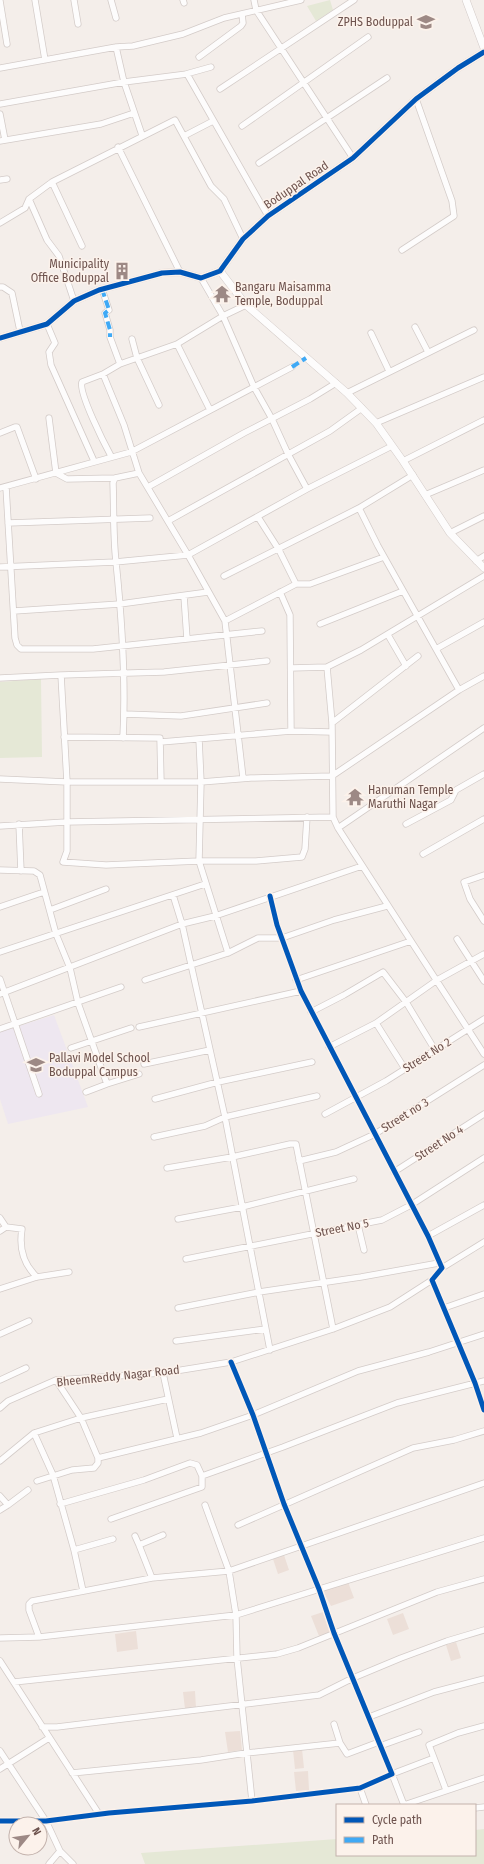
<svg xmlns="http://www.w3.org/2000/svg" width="484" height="1864" font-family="'Fira Sans Condensed',sans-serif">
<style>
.residential{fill:#ecdfd8}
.education{fill:#eee7f0}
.green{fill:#e5e8d6}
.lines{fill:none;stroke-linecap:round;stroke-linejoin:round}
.minor-casing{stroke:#d3cbc8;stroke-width:7}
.tertiary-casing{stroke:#d3cbc8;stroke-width:8}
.minor{stroke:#fdfcfc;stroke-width:5.5}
.tertiary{stroke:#fdfcfc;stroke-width:7}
.quiet{stroke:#3fa9f5;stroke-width:4;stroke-dasharray:8 4;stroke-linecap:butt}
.cycleway-casing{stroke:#fcf2eb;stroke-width:8}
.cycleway{stroke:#0057b8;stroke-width:5}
.labels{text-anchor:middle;stroke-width:3;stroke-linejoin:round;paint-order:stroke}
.poi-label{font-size:12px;fill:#6e534e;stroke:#fcf2eb;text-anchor:start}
.street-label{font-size:12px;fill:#6e534e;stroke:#fcf2eb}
</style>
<rect width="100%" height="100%" fill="#f4eeea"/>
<path class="residential" d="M284,1555L289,1570L278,1574L273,1559Z
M348,1582L354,1598L331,1606L323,1591Z
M323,1612L331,1632L319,1636L311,1616Z
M403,1613L409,1629L393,1635L387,1619Z
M136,1631L138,1649L117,1652L115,1634Z
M456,1642L461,1658L451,1661L446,1645Z
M195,1691L196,1708L185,1709L183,1692Z
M240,1731L242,1750L228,1752L225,1732Z
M302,1749L304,1768L295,1769L293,1750Z
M308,1771L309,1790L296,1791L294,1772Z"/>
<path class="education" d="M54,1015L88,1107L8,1124L0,1099V1032Z"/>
<path class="green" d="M330,0L333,10L316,21L307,6Z
M41,679L42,757L0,758V682Z
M484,1829V1864H145L141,1853L337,1839V1855H475V1830Z"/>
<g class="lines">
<g class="minor-casing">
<path id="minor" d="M35,0L45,60
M74,0L78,24
M111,0L116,18
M183,0L184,3
M254,0L256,10L353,158
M0,1L7,44
M116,47L124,82L142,135
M199,57L241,26L243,23L242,14
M0,68L116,47L133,46L183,34L224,18L301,0
M186,74L211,67
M220,89L354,0
M0,104L124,82L187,74L268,216
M0,114L5,140
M242,126L368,37
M184,136L213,121
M0,141L101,124L134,113
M118,147L180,272
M259,163L387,78
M0,180L7,179
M52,182L82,246
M29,199L47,240L59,256L74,301
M0,223L25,208L29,199L52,182L175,120L211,186L224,199L243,239
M402,250L454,216L452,201L416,99
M201,278L223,316L254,387L272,419L288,454L307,489
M0,287H3L12,293L20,331
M102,289L109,310L105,313L110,330V337L120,364
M47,324L55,343L49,352L51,365L94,461
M415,327L428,352
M371,333L389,371
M132,339L137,358L159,405
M177,344L210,410
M103,374L124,425L139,473L188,555L307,489L392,446
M347,393L474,330
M49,418L56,473L67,479L115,478
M376,423L484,377
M0,433L15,427H17L36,479
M111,456C105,445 78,392 82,382L103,374L120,364L177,344L223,316L246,305
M403,461L484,420
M413,475L359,508L378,546L459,690
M6,487L15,638L17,645L21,649H93L262,631
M148,487L244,433L310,399L336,383
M0,488L131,452L292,367
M425,495L484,470
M258,517L279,550L296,584H310L384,557
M168,521L330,431L362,408
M8,523L150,518
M450,533L484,516
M476,561L484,556
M0,567L115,562L188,555L225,621L243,778
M224,576L359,508
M280,592L290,615L291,731
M184,596L187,639
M14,611L120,604L208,592
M225,621L296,584
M320,624L403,591
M388,635L406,666
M436,649L484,622
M327,667L332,723L333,817L338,828L484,1054
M291,668L327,667L361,650L484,576
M61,675L164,672L267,661
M0,678L61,675L67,782V851L63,862L106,865L199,861L201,782L199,739
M124,714L181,716L267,703
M332,723L418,656
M64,737L160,738L161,782
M123,738C126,680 122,620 116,562C113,536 114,509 113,483L115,478L139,473
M161,742L291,731L331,732
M0,779L67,782H201L251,778L332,776L459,690L484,676
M19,824L21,871
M406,824L451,800L456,790L484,774
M0,826L66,822L333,817
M338,828L484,728
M423,854L484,819
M0,870L34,871L40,875L56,934L70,968L78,1003L107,1084L139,1074
M484,875L464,882L470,899L484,921
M173,895L182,924L225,1117L270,1350
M270,896L277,925L301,991L428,1236L442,1268L432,1280L475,1383L484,1410
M0,907L44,892
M50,910L106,889
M457,939L484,981
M0,952L205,884
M228,953L258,938H282L334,920L387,906
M0,979L39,1094
M145,980L228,953L199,861H256L302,857L305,849L307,817
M296,980L411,941
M0,994L182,924L215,916L362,866
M311,1012L344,995L383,972L406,1002L435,1050
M376,1023L405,1069
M139,1027L301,991
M0,1029L121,987
M329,1047L376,1023L437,980L484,954
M71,1048L131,1028
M144,1064L210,1050
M86,1092L107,1084
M155,1099L218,1082L312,1062
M325,1114L386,1081L484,1019
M154,1137L205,1126L225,1117L317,1096
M299,1161L336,1152L375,1134L484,1065
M167,1168L232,1157L290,1144H296L333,1329
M394,1172L484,1114
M0,1218L6,1227
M178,1219L242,1207L354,1179
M358,1225L364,1250
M0,1231L6,1227L22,1229C19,1247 23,1264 37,1277
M428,1236L484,1205
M186,1259L382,1220L411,1205L484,1158
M442,1268L484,1242
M0,1289L37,1277L69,1272
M178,1308L259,1292L361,1277L439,1263
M444,1308L484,1294
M0,1334L29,1321
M176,1341L266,1329
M163,1373L177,1438
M0,1380L26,1368
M56,1380L81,1418L98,1458
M0,1408L8,1401L56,1380L163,1373L231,1362L333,1329L390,1307L432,1280
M34,1433L53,1475L74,1550L83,1591
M0,1461L34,1433L81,1418L168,1399
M202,1476L283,1447L397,1403L484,1381
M37,1481L72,1470L94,1468L98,1463V1458L201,1433L253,1415L358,1371L429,1352L484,1334
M0,1496L8,1505L28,1490
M60,1504L144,1480L190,1463L197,1465L202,1476V1487L111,1519
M205,1505L229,1571L236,1615L237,1658L252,1801
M0,1510L8,1505
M238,1525L413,1448L454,1440L484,1431
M135,1536L139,1545
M74,1550L113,1539
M152,1578L139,1545L163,1535
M39,1637L29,1610V1604L32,1601L152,1578L229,1571L484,1483
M0,1638L39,1637L236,1615L484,1538
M0,1661L99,1814
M14,1682L277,1654L298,1648L437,1592L484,1579
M369,1717L434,1692L484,1679
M334,1724L340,1743L347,1754L379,1742
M42,1727H57L319,1695L353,1678L401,1658L447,1641L484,1630
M380,1746L419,1732
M0,1751L46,1821L60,1851
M434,1758L446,1790
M0,1769L49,1738
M72,1773L201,1760L246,1753L340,1743
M360,1788L366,1805
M404,1805L392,1774L434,1758L429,1745L458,1733L484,1726
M404,1805L484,1778
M475,1808L484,1807
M0,1821H46L109,1813L252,1801L360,1788L392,1774L334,1633L319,1589L284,1504L253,1415L231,1362
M49,1864L60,1851L73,1864"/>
</g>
<g class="tertiary-casing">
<path id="tertiary" d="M466,0L484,48
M220,271L246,305L347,393L376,423L403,461L450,533L484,568
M0,338L47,324L74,301L99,290L162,273L180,272L201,278L220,271L243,239L268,216L353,158L416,99L458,68L484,52"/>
</g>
<use href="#minor" class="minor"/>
<use href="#tertiary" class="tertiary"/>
<path class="quiet" d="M102,289L109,310L105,313L110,330V337
M292,367L306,358"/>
<g class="cycleway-casing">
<path id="cycleway" d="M0,338L47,324L74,301L99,290L162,273L180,272L201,278L220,271L243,239L268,216L353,158L416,99L458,68L484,52
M270,896L277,925L301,991L428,1236L442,1268L432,1280L475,1383L484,1410
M0,1821H46L109,1813L252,1801L360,1788L392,1774L334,1633L319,1589L284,1504L253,1415L231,1362"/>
</g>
<use href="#cycleway" class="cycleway"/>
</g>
<defs>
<g id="school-bare" transform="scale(1.38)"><path d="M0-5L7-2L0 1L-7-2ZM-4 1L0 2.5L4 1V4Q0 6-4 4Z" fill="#9d8985" stroke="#fcf2eb" stroke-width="2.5" paint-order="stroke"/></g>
<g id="building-bare" transform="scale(1.38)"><path d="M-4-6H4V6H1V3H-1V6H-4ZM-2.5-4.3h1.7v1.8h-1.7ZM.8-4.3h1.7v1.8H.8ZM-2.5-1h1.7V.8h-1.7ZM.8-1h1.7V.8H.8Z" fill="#9d8985" stroke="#fcf2eb" stroke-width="2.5" paint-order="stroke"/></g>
<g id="temple-bare" transform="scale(1.38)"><path d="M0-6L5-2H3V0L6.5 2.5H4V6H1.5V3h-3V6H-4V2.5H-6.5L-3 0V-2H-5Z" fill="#9d8985" stroke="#fcf2eb" stroke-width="2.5" paint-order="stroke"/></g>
</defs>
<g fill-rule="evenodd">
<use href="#school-bare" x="426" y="22"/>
<use href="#building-bare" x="122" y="271"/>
<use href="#temple-bare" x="222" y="294"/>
<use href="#temple-bare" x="355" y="797"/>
<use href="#school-bare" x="36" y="1065"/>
</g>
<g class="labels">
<g class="poi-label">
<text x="413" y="26" text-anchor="end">ZPHS Boduppal</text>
<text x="109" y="268" text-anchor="end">Municipality<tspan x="109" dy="14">Office Boduppal</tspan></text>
<text x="235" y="291">Bangaru Maisamma<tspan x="235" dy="14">Temple, Boduppal</tspan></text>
<text x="368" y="794">Hanuman Temple<tspan x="368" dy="14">Maruthi Nagar</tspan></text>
<text x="49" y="1062">Pallavi Model School<tspan x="49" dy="14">Boduppal Campus</tspan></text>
</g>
<g class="street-label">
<text transform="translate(296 185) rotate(-34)" y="4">Boduppal Road</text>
<text transform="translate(427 1055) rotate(-32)" y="4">Street No 2</text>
<text transform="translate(405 1115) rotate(-32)" y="4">Street no 3</text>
<text transform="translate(439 1143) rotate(-33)" y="4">Street No 4</text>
<text transform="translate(342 1228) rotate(-11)" y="4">Street No 5</text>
<text transform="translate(118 1376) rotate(-6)" y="4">BheemReddy Nagar Road</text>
</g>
</g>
<rect x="336" y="1804" width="140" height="52" fill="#fcf2eb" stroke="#c3b2ac"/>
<rect x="344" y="1817" width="20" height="6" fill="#0057b8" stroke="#c3b2ac"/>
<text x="372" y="1824" font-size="12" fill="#6e534e">Cycle path</text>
<rect x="344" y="1837" width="20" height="6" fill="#3fa9f5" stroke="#c3b2ac"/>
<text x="372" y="1844" font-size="12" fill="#6e534e">Path</text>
<g transform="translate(28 1836) rotate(61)"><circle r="19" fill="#fcf2eb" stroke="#c3b2ac"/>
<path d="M0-3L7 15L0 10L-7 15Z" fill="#9d8985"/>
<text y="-6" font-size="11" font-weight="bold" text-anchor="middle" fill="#6e534e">N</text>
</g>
</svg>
